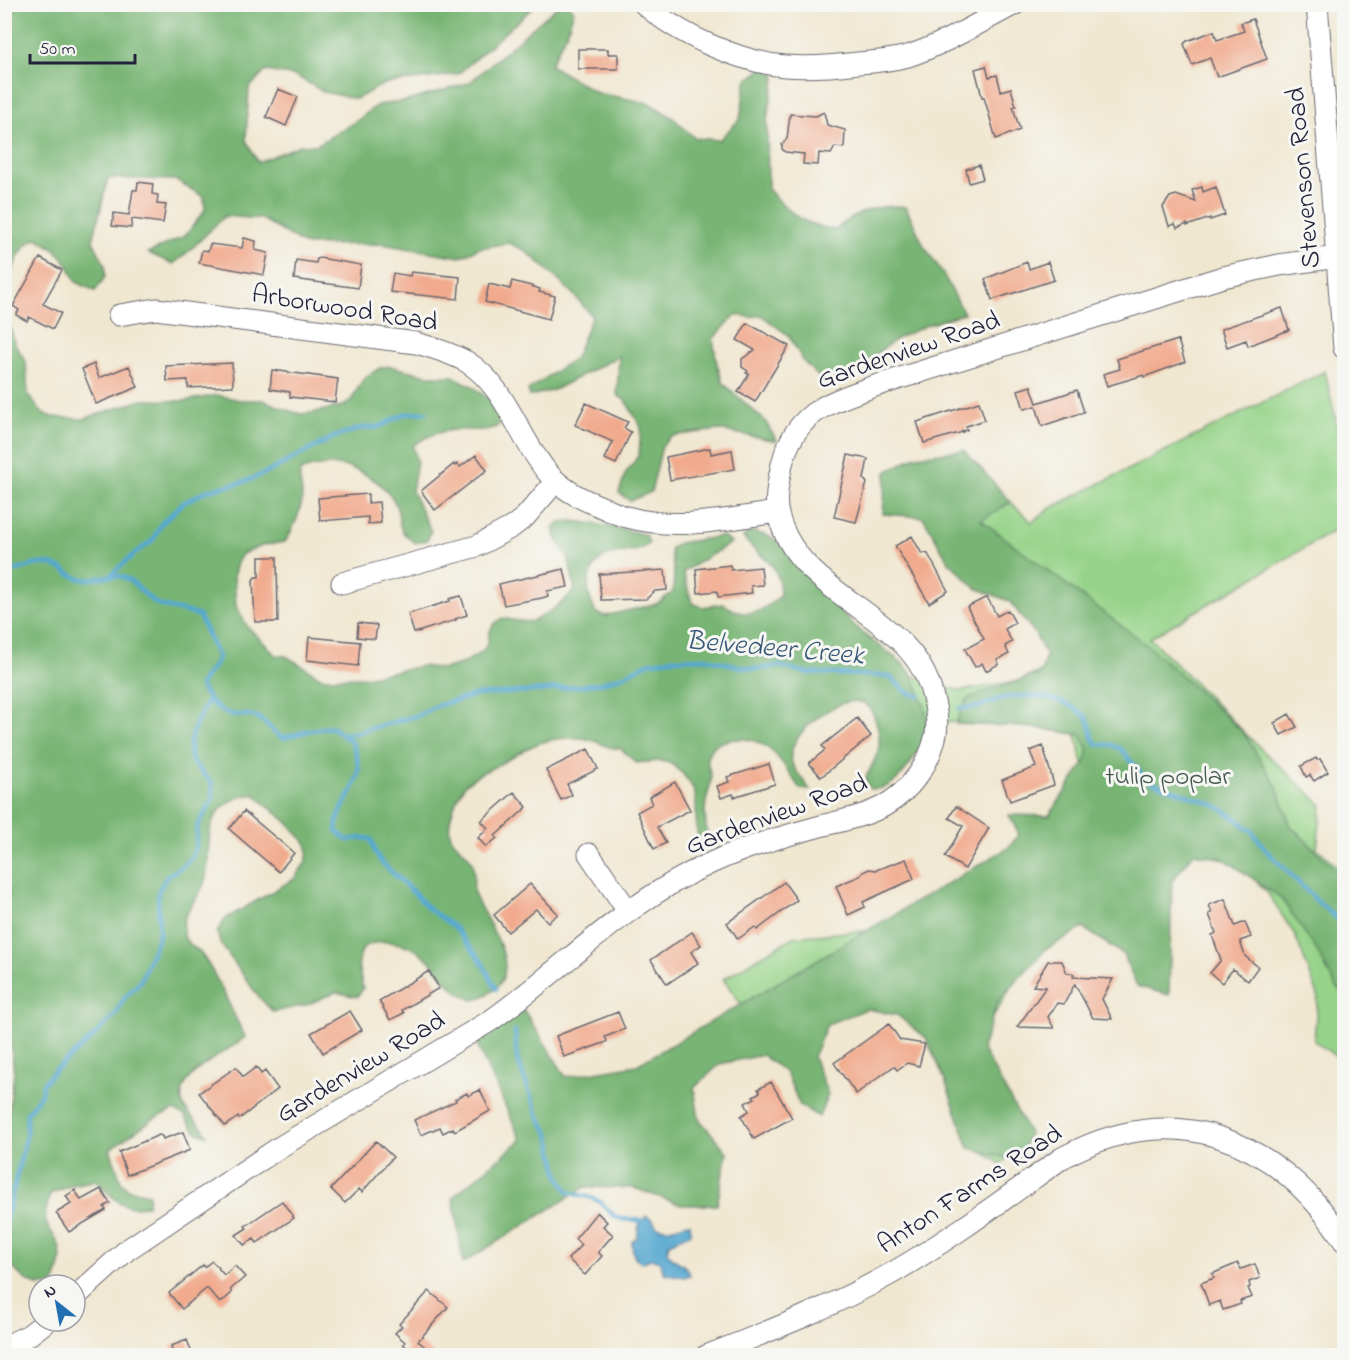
<svg xmlns="http://www.w3.org/2000/svg" width="1349" height="1360" font-family="'Indie Flower',sans-serif">
<style>
.green{fill:#95d388;stroke:#5c7a62;stroke-width:1.5}
.forest{fill:#78b574;stroke:#4d6c58;stroke-width:1.5}
.water{fill:#55a7d0;stroke:#3c6486;stroke-width:1.5}
.lines{fill:none;stroke-linecap:round;stroke-linejoin:round}
.stream{stroke:#55a7d0;stroke-width:4.5}
.building{fill:#f1aa8d}
.minor-casing{stroke:#6a676f;stroke-width:23}
.minor{stroke:#fff;stroke-width:21}
.labels{text-anchor:middle;stroke-width:6;stroke-linejoin:round;paint-order:stroke}
.street-label{font-size:27px;fill:#22223b;stroke:#f6f6f2}
.park-label{font-size:27px;fill:#445752;stroke:#f6f6f2}
.water-label{font-size:28px;font-style:italic;fill:#365777;stroke:#f6f6f2}
</style>
<rect width="100%" height="100%" fill="#f6f6f2"/>
<filter id="ink" filterUnits="userSpaceOnUse"><feTurbulence type="fractalNoise" baseFrequency=".0167" numOctaves="2"/><feDisplacementMap in="SourceGraphic" scale="12" xChannelSelector="R" yChannelSelector="G"/><feConvolveMatrix kernelMatrix="1 2 1 2 8 2 1 2 1" color-interpolation-filters="sRGB"/></filter>
<filter id="wash" filterUnits="userSpaceOnUse"><feTurbulence type="fractalNoise" baseFrequency=".008" numOctaves="4" result="noise"/><feDisplacementMap in="SourceGraphic" scale="24" xChannelSelector="R" yChannelSelector="G"/><feGaussianBlur stdDeviation="1.35" result="paint"/><feColorMatrix in="noise" values="0 0 0 0 0 0 0 0 0 0 0 0 0 0 0 0 0 1.4 0 .05"/><feComposite in="paint" operator="in"/></filter>
<g filter="url(#wash)">
<rect width="100%" height="100%" fill="#f0e7d0"/>
<path class="green" d="M1325,371L1344,457V525L1150,638L1260,748L1322,805L1317,848L1344,872V1062L1314,1041L1318,995L1295,935L1267,892L1228,852L1189,842L1037,946L982,1034L981,1068L1026,1140L1001,1164L970,1144L946,1046L889,982L769,1043L723,979L793,937L859,931L903,930L963,936L1084,767L1075,731L916,719L911,675L960,691L1017,681L1045,670L1049,647L956,531L981,475L1032,522L1049,509Z"/>
<path class="forest" d="M393,4L430,13L451,5H536L458,74L384,84L356,99L324,92L296,76L266,71L249,88L246,140L258,162L300,145H317L358,120L377,105L407,101L469,83L559,5L567,4L574,10L567,32L550,65L597,93L649,103L672,117L695,138L719,140L740,119L746,81L765,67L776,75L767,119L768,189C791,214 801,224 835,230C857,211 878,204 906,207L924,246L942,272L964,313L927,325L898,338L854,370L838,377H819L803,361L789,336L761,315L751,317L736,315L713,339L717,364L723,383L765,421L777,441L718,430L671,436L662,446L651,492L630,501L619,493L625,474L639,455L641,427L625,400L617,395L619,356L554,390L530,396L528,390L575,358L592,316L573,294L542,265L524,250L509,243L479,248L460,257L382,244L305,245L262,219L225,216C207,232 192,251 173,264L148,253L185,236L205,210L204,197L176,180L108,178L93,241L105,265V277L95,291L76,282C63,255 62,252 36,238C15,250 12,273 5,294V5Z
M4,315L9,323L15,344L26,362L28,395L42,413L52,417L83,419L142,400L185,401L217,395L240,400H263L290,411L301,414L312,413L343,406L352,399L362,381L370,374L380,368L390,366L431,376H453L472,386L497,406L501,416L498,426C484,433 472,429 457,430C442,430 424,437 413,446L417,461L412,491L431,531L427,540L415,543C392,526 404,523 395,503C387,486 365,472 347,467C334,463 313,466 300,471C298,481 302,485 302,495C302,510 293,530 285,542L264,545L242,554L237,563L234,574L236,606L247,626L276,655L286,656L322,678L365,677L422,666L443,669L464,663L482,652L488,643L489,633L494,624L502,618C512,620 522,623 532,621C543,618 567,599 575,590L568,557L556,538L554,527C557,525 560,522 563,522C575,518 632,531 646,535L649,544C638,552 631,551 618,553C598,556 588,570 588,589C588,596 593,605 595,612L605,616L656,604L673,592L674,571L670,549L679,543L723,536L731,543L683,572L692,603L702,607L724,604C746,621 762,612 780,596C780,557 761,562 743,537L751,531L771,537L780,543C806,572 831,601 857,628C872,643 893,653 907,668C913,674 917,685 920,693C931,722 930,734 912,761C901,777 890,791 870,789L865,779C879,754 885,741 873,714C871,709 866,703 860,702C837,696 788,734 791,759C792,769 805,781 810,790L800,789C781,761 768,733 729,740C720,742 711,745 708,755C705,763 711,770 711,778C711,788 705,799 705,810C705,821 707,832 708,842L698,837C694,823 698,808 695,794C694,788 690,783 686,778C669,756 661,761 636,763L620,748C610,749 607,746 599,743C586,737 572,737 558,739C535,741 517,755 496,766C486,771 473,776 465,785C458,794 445,824 451,836C455,845 466,851 471,860C477,871 471,885 475,896C491,932 534,980 474,1000C439,989 438,950 396,943C384,941 376,941 364,947C355,962 359,971 363,988L357,997L336,992L306,1005L273,1012L258,996L220,943L217,932L225,919L294,879L306,862L308,852L306,842C297,836 294,828 286,821C276,812 265,805 256,795C246,794 239,796 230,802C200,819 213,853 205,881C199,900 178,914 184,936C186,944 197,948 202,955C220,980 231,1010 245,1037C227,1054 176,1072 182,1102C184,1113 202,1123 207,1135L196,1132L184,1115L174,1110L155,1118L110,1149L121,1181L128,1189L149,1194L148,1204C124,1215 111,1195 96,1180L72,1185L50,1194C48,1203 44,1213 46,1222C48,1230 55,1235 58,1243C64,1255 59,1274 53,1285H39V1287L23,1278L15,1270L4,1251V1147L14,1072L10,1040L4,1026Z
M964,450L1011,502L981,520L1152,649L1244,733L1277,787L1291,826L1344,878V995L1335,985L1316,949L1281,898L1224,859L1194,853L1172,881L1169,995L1137,986L1123,954L1083,928L1046,949L998,1001L982,1048L1029,1133L1018,1161L969,1148L944,1078L926,1038L897,1015L867,1009L827,1024L813,1057L828,1094L819,1117L800,1106L786,1073L762,1055L720,1064L694,1088L699,1119L727,1152L717,1205H682L634,1188L585,1187L463,1263L453,1197L521,1140L471,1032L520,1004L566,1077L637,1065L1008,848L1019,835L1009,815L1049,816L1087,759L1088,751L1081,735L1030,727L956,724C959,717 961,708 966,701C971,693 1028,679 1041,674L1046,655L1034,632L1009,601L976,588L949,562L923,517L883,514L886,472L916,456Z"/>
<path class="water" d="M646,1216L653,1220L656,1226C670,1232 677,1224 690,1223L691,1233L669,1243L667,1252C673,1262 686,1262 690,1275L684,1277L664,1273L659,1260L650,1259L643,1263C633,1259 632,1252 632,1241L637,1238L639,1225Z"/>
<g class="lines">
<path class="stream" d="M4,571C20,573 33,561 49,564C62,566 67,574 78,578C92,583 108,572 123,577C138,582 145,599 159,605C172,610 186,610 199,616L218,657C214,670 205,673 200,686C209,701 220,716 239,715C245,715 251,714 257,717C267,723 273,733 283,738L311,730L331,727L351,741C355,750 360,763 358,773C355,795 336,809 336,831L347,840L362,838L371,839L375,852L382,863L416,895L429,909L454,927L482,962L496,989
M112,574L133,555L153,540L161,524L183,503L208,490L244,482L266,473L334,437L362,428L379,427L404,414L426,412
M959,708C965,708 972,708 978,707C986,705 992,700 1000,699C1027,692 1064,696 1085,716C1093,724 1089,737 1097,744L1112,745L1121,749L1146,780L1215,805L1237,819L1252,831L1266,850L1320,904L1344,924
M343,734L354,733L419,715L436,706L476,695L548,690L601,683L623,676L648,663L670,659L705,658L742,667L757,669L779,666L808,673L889,676L908,693L919,696
M515,1031L517,1059L539,1117L549,1134L559,1176L568,1192C579,1196 590,1195 600,1202C607,1207 611,1215 618,1218C626,1221 631,1218 641,1221
M4,1228L26,1137L27,1113L41,1094L43,1084L53,1072L91,1039L116,1014L124,998L140,982L159,935L158,892L167,876L183,866L192,857L196,846L197,827L213,799L212,783C206,777 198,769 193,762C182,743 200,716 209,699"/>
</g>
<g id="blocks">
<path class="building" d="M1253,19L1267,59L1217,77L1210,58L1192,65L1184,44L1187,41L1214,31L1217,40L1244,31L1241,23Z
M578,49H608V54H618V69H578Z
M986,66L989,77L997,75L1001,91L1011,88L1016,106L1013,107L1020,130L996,139L984,97H982L975,69Z
M278,89L298,97L286,126L266,117Z
M824,112L827,125L845,130L844,148L835,147L831,154L819,153L818,165L803,164L804,154L785,152L782,149V144L787,139L790,114L816,116Z
M979,165L983,179L969,183L966,169Z
M138,182L153,184L152,194L158,195L157,204L166,205L163,223L132,219L131,228L112,226L114,213L129,215L133,190H137Z
M1202,187L1203,192L1216,187L1225,215L1210,220V218L1187,226V224L1177,228L1175,224L1169,226L1163,207L1170,197L1176,195L1196,202L1192,190Z
M244,238L256,241L255,250L268,253L264,275L199,263L202,250L208,251L210,244L242,248Z
M40,258L62,270L43,304L61,313L53,329L29,317L27,321L16,315L19,310L13,306Z
M320,258L361,265L358,288L294,279L296,260L316,263L317,259Z
M1027,262L1029,269L1048,262L1054,280L992,300L985,279Z
M411,272L460,277L458,299L390,292L393,273L410,276Z
M512,281L531,286L540,289L539,292L555,296L549,319L485,302L489,284L510,289Z
M1282,308L1289,330L1248,346L1246,340L1227,347L1221,329Z
M747,323L789,346L755,402L738,392L749,374L746,373L748,371L742,367V359L755,350L737,340Z
M1178,340L1185,362L1144,377V375L1107,386L1103,374L1120,369L1117,359Z
M232,363L233,386L188,388V380L167,381L166,366Z
M94,364L99,378L129,366L138,387L96,404L82,369Z
M272,370L338,379L335,402L290,397V392L270,389Z
M1031,386L1037,403L1077,390L1084,412L1042,426L1036,406L1024,409L1018,390Z
M979,402L985,420L966,426L967,430L962,431L963,432L924,443L917,422Z
M586,403L628,422L624,428L631,432L616,464L605,459L613,442L575,425Z
M710,448L711,454L732,450L735,469L670,480L666,457Z
M476,455L487,470L435,510L421,491L454,464L455,466L457,464L460,467Z
M848,455L868,459L864,479L867,483L856,522L834,517Z
M368,494V503L379,502L381,523L368,524V517L320,521L318,498Z
M912,536L922,554L925,553L928,554L948,591L929,603L895,546Z
M259,557H277L278,622H255L253,580L255,577H259Z
M730,565L731,570L761,567L763,585L751,586L752,593L718,597L717,591L698,593L696,569Z
M564,569L568,587L547,591L548,596L542,598L504,605L499,584Z
M665,570L667,590L655,591L646,599L601,600L599,574Z
M461,596L467,615L455,619L456,620L414,633L408,614L450,601L449,599Z
M987,597L997,616L1008,610L1015,623L1005,629L1012,642L1005,646L1009,654L997,660L999,664L986,671L982,663L975,667L965,649L984,639L967,607Z
M358,623L377,625L375,639L357,637Z
M309,637L360,642L358,666L307,660Z
M1289,714L1297,727L1281,735L1274,723Z
M857,718L871,736L821,777L809,763L825,750L822,746Z
M1043,746L1054,785L1010,801L1002,780L1036,767L1030,751Z
M588,749L598,769L567,784L572,795L561,800L546,770Z
M1316,758L1317,760L1320,759L1328,772L1314,781L1310,775L1306,777L1301,766Z
M769,764L775,784L734,797L733,794L721,798L717,786L729,782L727,777Z
M675,782L690,810L657,827L666,843L654,849L637,812L652,804L649,797Z
M514,792L527,807L495,836L497,838L486,847L478,838L488,828L481,821Z
M956,806L989,828L965,869L945,857L963,826L949,818Z
M244,811L294,853L279,872L229,829Z
M906,859L914,879L863,902L865,907L848,915L836,886L860,876L863,872L869,869L876,870Z
M784,882L797,900L757,930L755,927L738,939L727,923Z
M530,884L558,914L548,922L536,909L508,932L494,915Z
M1225,899L1235,926L1245,922L1251,937L1240,941L1245,956L1258,967L1248,981L1233,969L1222,983L1210,973L1221,960L1212,935L1216,933L1209,914L1212,913L1209,905Z
M692,932L701,945L691,952L698,963L667,984L651,960Z
M1048,961H1062L1067,973L1074,974L1073,977L1113,979L1102,999L1112,1019L1093,1018L1075,984L1064,1004L1057,1003L1048,1017L1054,1028L1017,1027L1046,987L1033,986Z
M429,971L439,988L402,1010L404,1013L390,1020L379,1001Z
M350,1011L362,1030L323,1053L311,1033Z
M618,1012L625,1029L605,1037L607,1041L604,1043L564,1057L556,1036Z
M889,1024L900,1040L925,1044L919,1066L907,1063L897,1070L894,1066L856,1094L834,1063Z
M236,1067L243,1077L256,1067L261,1074L265,1071L278,1089L239,1119L238,1117L225,1126L199,1093Z
M771,1082L792,1118L754,1139L741,1116L749,1111L745,1103L755,1098L753,1096L760,1092L758,1089Z
M480,1090L490,1111L455,1131L453,1128L443,1133L440,1127L421,1135L414,1120L456,1101L455,1099L467,1093L468,1096Z
M183,1132L190,1150L127,1175L119,1152L159,1135L162,1136L163,1139Z
M376,1141L393,1157L362,1192L359,1189L345,1203L331,1189Z
M101,1189L110,1203L104,1207L106,1210L69,1232L56,1213L71,1204L66,1196L75,1190L81,1200Z
M282,1201L294,1218L257,1243L254,1239L244,1245L236,1235L247,1228L245,1226Z
M597,1212L607,1222L603,1226L613,1235L598,1252L602,1256L585,1275L568,1259L581,1245L575,1239Z
M212,1261L224,1275L235,1266L245,1277L231,1289V1294L220,1303L207,1288L182,1309L169,1293L203,1265L204,1267Z
M1238,1263L1241,1269L1255,1264L1260,1278L1249,1282L1250,1287L1248,1288L1252,1297L1240,1301L1241,1304L1223,1310L1220,1301L1209,1305L1201,1283L1214,1278L1212,1274Z
M429,1291L448,1307L418,1341L436,1356H402L408,1348L403,1344L405,1342L395,1333L402,1326L399,1324Z
M187,1340L193,1356H174L171,1346Z"/>
</g>
</g>
<g filter="url(#ink)">
<use href="#blocks" fill-opacity="0" stroke="#6a676f" stroke-width="1.5"/>
<g class="lines">
<g class="minor-casing">
<path id="minor" d="M644,4C679,35 739,62 785,66C809,68 834,66 858,63C874,62 892,60 908,56C945,44 980,22 1015,4
M1317,4L1344,348
M119,315L156,309L416,343C434,348 451,353 467,362C506,386 519,439 548,473C561,488 579,498 597,505C607,509 617,515 627,517C676,531 728,519 777,512
M342,583L477,546L512,527L525,517L556,481
M589,854L628,911
M75,1297L127,1250L280,1147L490,1021C566,967 624,902 711,863C745,847 781,837 817,827C840,821 863,817 884,806C910,791 930,764 936,734C938,721 936,707 932,694C912,612 799,599 778,514C774,499 779,479 782,464C795,413 827,403 872,387L1223,277L1279,265L1337,257
M4,1347L29,1335L47,1321
M706,1356C770,1331 834,1306 894,1272C952,1238 1007,1197 1062,1158C1174,1096 1278,1138 1344,1241"/>
</g>
<use href="#minor" class="minor"/>
</g>
</g>
<g class="labels">
<g class="street-label">
<text transform="translate(1302 178) rotate(-95)" y="9">Stevenson Road</text>
<text transform="translate(345 307) rotate(9)" y="9">Arborwood Road</text>
<text transform="translate(908 349) rotate(-19)" y="9">Gardenview Road</text>
<text transform="translate(776 813) rotate(-20)" y="9">Gardenview Road</text>
<text transform="translate(360 1066) rotate(-31)" y="9">Gardenview Road</text>
<text transform="translate(969 1188) rotate(-33)" y="9">Anton Farms Road</text>
</g>
<g class="park-label">
<text x="1168" y="784">tulip poplar</text>
</g>
<g class="water-label">
<text transform="translate(775 646) rotate(5)" y="10">Belvedeer Creek</text>
</g>
</g>
<rect width="1349" height="1360" fill="none" stroke="#f6f6f2" stroke-width="24"/>
<g transform="translate(57 1303) rotate(329)"><circle r="28" fill="#f6f6f2" stroke="#a1a1a9" stroke-width="1.5"/>
<path d="M0-4.5L10 22L0 15L-10 22Z" fill="#1f6fb2"/>
<text y="-9" font-size="16" font-weight="bold" text-anchor="middle" fill="#22223b">N</text>
</g>
<path d="M30 54v9h105v-9" fill="none" stroke="#22223b" stroke-width="3"/>
<text x="39" y="54" font-size="18" fill="#22223b" stroke="#f6f6f2" stroke-width="4.5" paint-order="stroke">50 m</text>
</svg>
